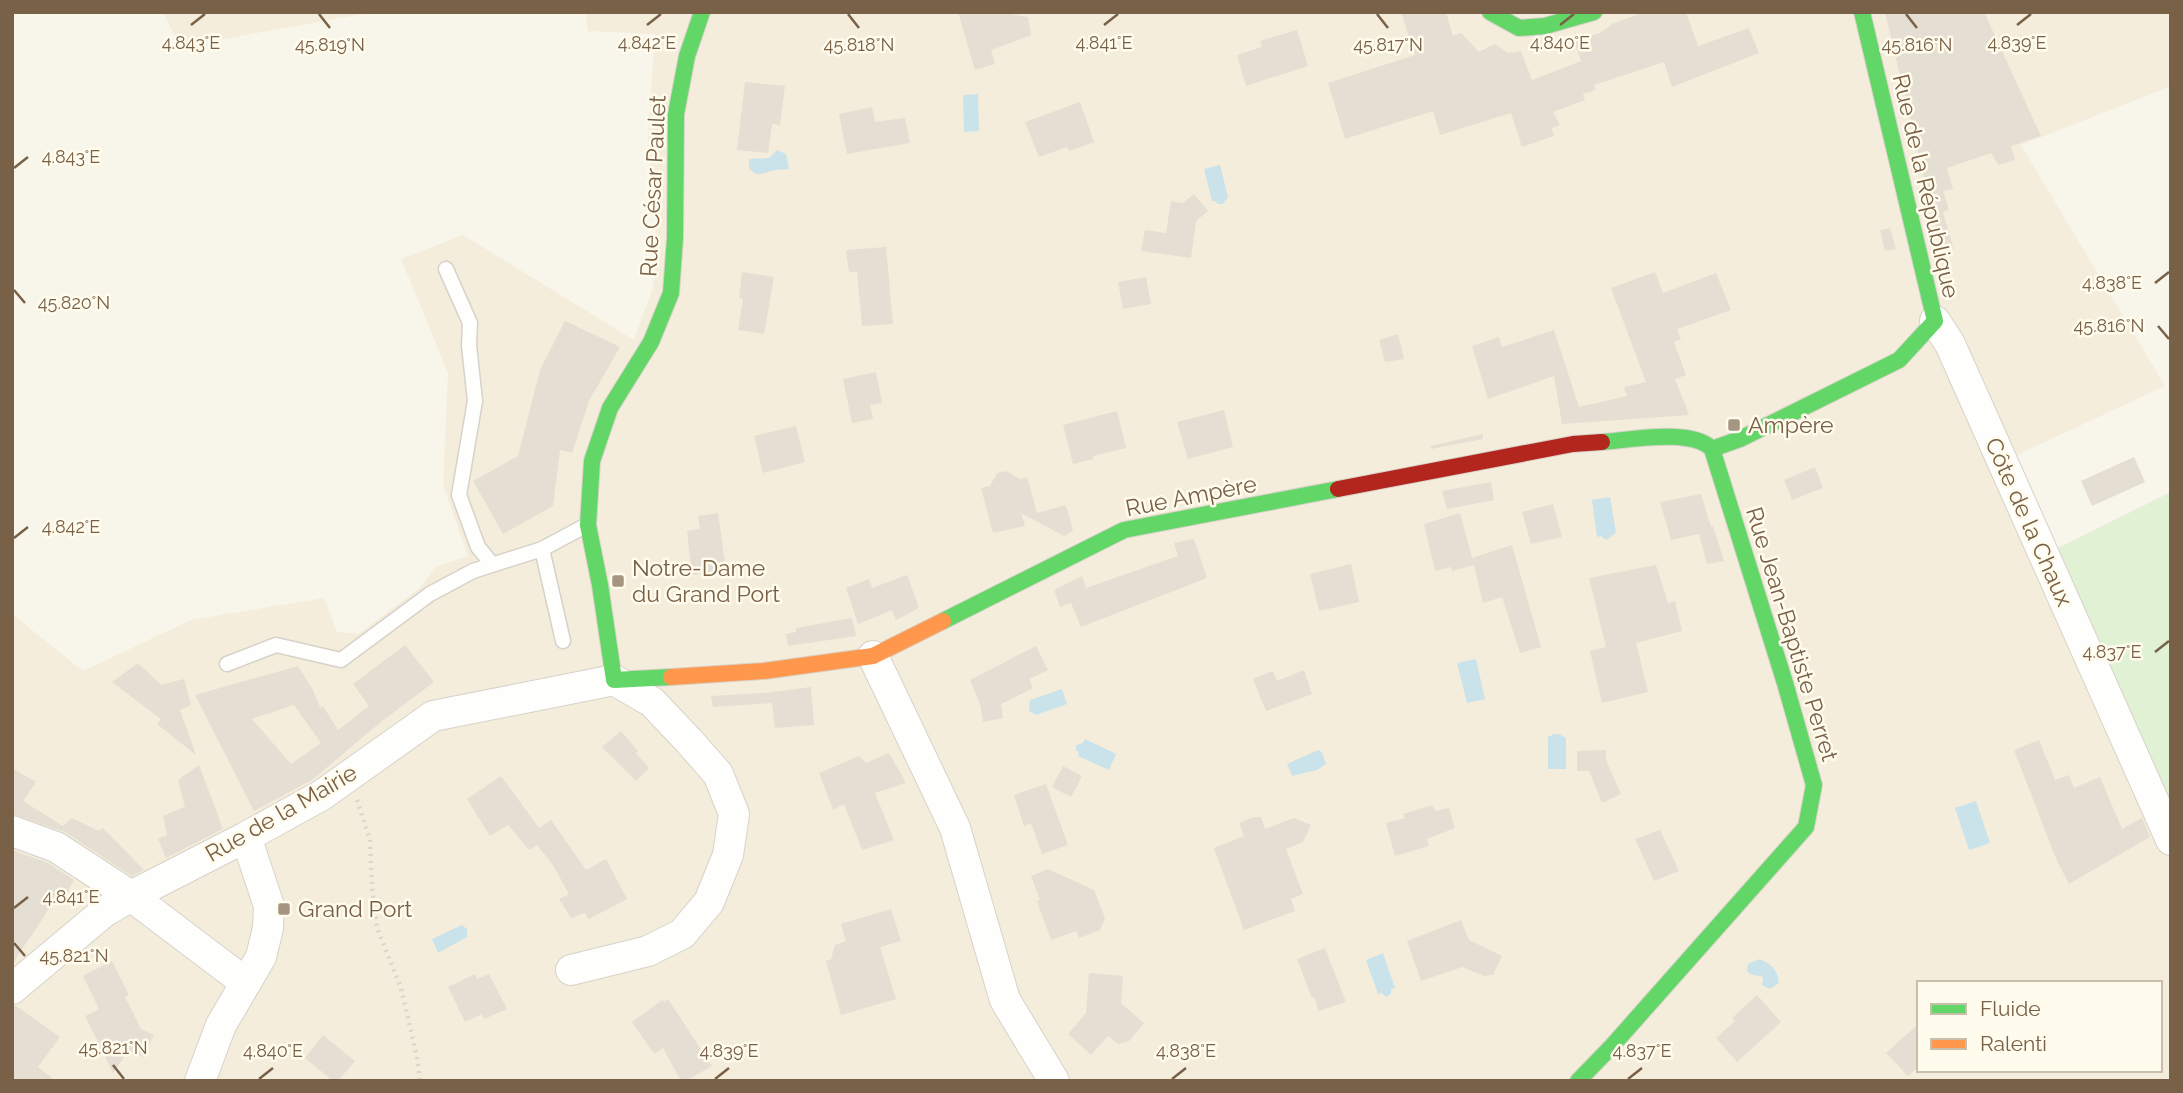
<svg xmlns="http://www.w3.org/2000/svg" width="2183" height="1093" font-family="Raleway,sans-serif">
<style>
.residential{fill:#f4eddb;fill-rule:evenodd}
.green{fill:#e0f1d4}
.water{fill:#cae3ea}
.building{fill:#e5ded2;fill-rule:evenodd}
.lines{fill:none;stroke-linecap:round;stroke-linejoin:round}
.lane-casing{stroke:#d7d2c9;stroke-width:17}
.street-casing{stroke:#d7d2c9;stroke-width:32}
.fast-casing{stroke:#d8d2c9;stroke-width:18}
.slow-casing{stroke:#d8d2c9;stroke-width:18}
.jam-casing{stroke:#d8d2c9;stroke-width:18}
.path{stroke:#dbd5cd;stroke-width:4.5;stroke-dasharray:2 5;stroke-linecap:butt}
.lane{stroke:#fefefc;stroke-width:14}
.street{stroke:#fefefc;stroke-width:30}
.fast{stroke:#63d668;stroke-width:16}
.slow{stroke:#ff974d;stroke-width:16}
.jam{stroke:#b3261e;stroke-width:16}
.ticks{fill:none;stroke:#796148;stroke-width:2.5}
.poi-dot{fill:#a59581;stroke:#fffbed;stroke-width:2.5}
.labels{text-anchor:middle;stroke-width:5;stroke-linejoin:round;paint-order:stroke}
.street-label{font-size:23px;fill:#796148;stroke:#fffbed}
.poi-label{font-size:23px;fill:#796148;stroke:#fffbed;text-anchor:start}
.ticks-label{font-size:18px;text-anchor:middle;fill:#796148;stroke:#fffbed;stroke-width:5;stroke-linejoin:round;paint-order:stroke}
</style>
<rect width="100%" height="100%" fill="#f8f5eb"/>
<path class="residential" d="M163,12H362V14L180,47Z
M586,12H2171V86L2021,145L2165,386L2006,460L2171,803V1081H12V614L83,671L191,620L324,598L337,632L358,634L420,588L435,567L468,556L443,485L448,373L401,259L463,235L634,340L653,287L657,247L648,138L655,34L588,31ZM1919,983H2160V1070H1919Z"/>
<path class="green" d="M2171,492V803L2050,552Z"/>
<path class="water" d="M978,94L979,131L964,132L963,95Z
M777,150L786,154L789,169C783,170 776,169 771,171C761,174 757,177 749,168V159L769,158Z
M1220,165L1228,197L1223,204H1218L1215,201H1212L1204,169Z
M1610,497L1616,533L1606,540L1601,536L1597,537L1592,500Z
M1476,659L1485,699L1467,703L1457,663Z
M1062,689L1067,704L1036,715L1029,711L1030,700Z
M1554,734H1559L1566,738V769H1548V737Z
M1085,739L1116,754L1109,770L1078,756L1079,752L1076,750V745L1083,743Z
M1318,750L1322,752L1326,764L1317,770L1292,776L1287,764Z
M1976,801L1990,843L1969,850L1955,808Z
M462,925L467,929V937L438,953L432,939Z
M1383,953L1395,988L1391,989V994L1386,997L1382,993L1378,994L1366,960Z
M1760,959C1771,964 1778,970 1779,983L1770,989L1762,985L1763,977L1750,974L1747,971L1748,964Z"/>
<path class="building" d="M958,12H999L1028,17L1031,35L991,50L995,64L975,70Z
M1401,12H1446L1453,36L1461,33L1479,52L1495,44L1508,53L1521,51L1532,80L1581,61L1574,41L1600,33L1612,24L1645,12H1686L1698,46L1749,28L1759,53L1672,87L1664,62L1594,85L1596,90L1583,94L1585,100L1553,112L1560,125L1551,128L1554,136L1522,147L1511,113L1440,135L1433,111L1345,139L1328,83L1415,55Z
M1885,12H1984L2041,136L2011,146L2015,160L1998,165L1991,153L1947,168L1953,189L1943,191L1949,210L1943,212L1953,247L1941,250Z
M1297,30L1308,66L1246,86L1237,55L1262,47L1260,41Z
M745,82L785,86L780,125L772,124L768,153L737,150Z
M1080,102L1094,142L1069,151L1067,147L1039,157L1025,122Z
M872,107L875,122L905,118L910,143L847,154L839,114Z
M1194,194L1208,211L1196,221L1191,258L1141,251L1145,230L1166,233L1171,201L1183,203Z
M1890,228L1896,249L1885,251L1880,230Z
M886,247L893,324L862,326L857,272H849L846,250Z
M742,272L774,277L764,334L738,330L743,299L739,298Z
M1655,272L1663,293L1716,273L1731,310L1677,329L1681,339L1674,342L1686,375L1675,379L1689,415L1562,424L1554,376L1488,399L1472,346L1499,337L1502,347L1554,330L1579,407L1627,396L1624,387L1646,382L1611,288Z
M1146,277L1151,304L1123,309L1118,282Z
M565,321L620,347L589,401L572,453L560,450L553,506L503,534L473,481L518,456L540,370Z
M1398,334L1404,359L1385,362L1379,340Z
M876,372L882,403L870,405L873,419L852,423L843,379Z
M1224,410L1233,447L1188,459L1177,422Z
M1117,411L1126,448L1093,456V459L1073,464L1063,425Z
M796,426L805,462L763,473L754,436Z
M1483,434V439L1431,449L1430,446Z
M2134,457L2145,482L2092,506L2081,481Z
M1815,467L1823,488L1792,500L1784,480Z
M1006,471L1020,479L1027,477L1037,513L1066,505L1073,531L1064,536L1021,513L1025,526L993,533L981,488L990,486L997,473Z
M1491,482L1494,500L1447,509L1442,491Z
M1701,494L1711,527L1713,526L1724,561L1707,564L1699,534L1671,540L1660,502Z
M1553,504L1562,537L1531,544L1522,512Z
M718,513L726,570L692,575L687,531L700,529L698,516Z
M1460,513L1474,565L1452,571L1451,567L1435,571L1424,524Z
M1194,539L1207,578L1081,627L1071,603L1060,607L1054,590L1082,576L1086,588L1178,556L1174,543Z
M1512,545L1541,647L1520,653L1502,597L1483,603L1472,558Z
M1351,564L1359,602L1319,611L1310,574Z
M1656,565L1668,603L1675,601L1682,631L1636,643L1648,692L1602,703L1590,651L1606,647L1589,578Z
M907,575L919,608L896,620L892,610L858,624L846,588L869,579L872,588Z
M852,618L856,636L788,646L786,634L796,632V628Z
M405,645L434,682L381,722L312,780L254,811L195,695L298,666L313,690L320,708L323,706L338,730L369,706L353,684ZM294,705L321,743L291,764L252,719Z
M1036,646L1048,670L1029,679L1033,688L1001,704L1003,718L983,722L980,704L970,680Z
M138,663L161,685L184,679L191,705L180,710L196,755L157,724L161,719L112,682Z
M1304,670L1312,694L1266,711L1253,679L1273,671L1277,681Z
M811,687L814,725L775,728L772,703L713,707L711,696L765,693Z
M621,731L638,751L636,753L649,768L636,781L602,747Z
M2039,740L2055,780L2069,775L2074,788L2100,777L2122,829L2142,818L2150,837L2069,884L2057,861L2014,750Z
M1606,750V760L1621,794L1602,803L1589,771H1577V751Z
M889,753L906,783L875,793L894,840L862,850L844,804L833,810L819,773L859,756L866,763Z
M199,765L223,829L166,858L158,839L167,835L163,816L185,807L178,780Z
M1063,766L1082,776L1071,797L1052,787Z
M12,768L36,782L23,801L63,826L72,818L99,831L103,828L144,870L132,876L65,832L12,814Z
M501,776L539,828L551,820L586,870L606,859L627,899L589,919L585,913L571,918L559,899L569,894L553,865L537,845L529,850L508,825L490,836L467,799Z
M1046,784L1068,845L1042,854L1031,823L1024,826L1014,795Z
M1433,805L1435,811L1449,808L1455,828L1427,839L1429,846L1395,856L1386,823L1405,818L1403,814Z
M1253,817H1261L1265,829L1294,818L1311,825L1303,842L1286,849L1303,894L1291,899L1295,911L1244,930L1214,848L1244,836L1239,823Z
M1660,830L1679,871L1654,881L1635,839Z
M12,850L48,863L74,880L67,893L59,888L44,917L12,964Z
M1048,869L1094,890L1105,918L1100,930L1079,938L1076,931L1051,940L1037,901L1040,900L1031,876Z
M891,909L901,941L880,947L896,999L841,1015L826,961L831,959L835,945L846,941L841,924Z
M1461,920L1469,940L1502,956L1493,975L1484,976L1462,967L1421,981L1407,941Z
M1325,948L1346,1002L1319,1011L1314,997L1312,998L1297,959Z
M112,961L129,995L125,997L141,1029L154,1035L143,1057L129,1050L113,1073L85,1016L99,1009L83,976Z
M1089,973L1123,976L1121,1003L1144,1023L1129,1041L1118,1044L1108,1036L1091,1055L1068,1034L1086,1013Z
M475,974L477,979L489,974L507,1009L484,1019L482,1014L465,1022L448,987Z
M1757,995L1781,1022L1737,1062L1716,1038L1735,1021L1732,1018Z
M668,999L712,1066L685,1081H681L663,1048L654,1054L632,1022L662,1000L664,1002Z
M12,1006H16L60,1037L38,1067L56,1081H12Z
M1919,1023V1066L1908,1076L1886,1053Z
M323,1035L355,1061L338,1081H333L305,1058Z"/>
<g class="lines">
<g class="lane-casing">
<path id="lane" d="M446,269L470,323L469,345L475,401L459,495L478,547L492,564
M563,641L542,549L587,525
M227,664L276,645L341,660L430,594L473,571L542,549"/>
</g>
<g class="street-casing">
<path id="street" d="M1935,321L1950,344L2171,840
M873,656L955,828L1005,1000L1054,1081
M12,831L56,847L131,896L246,983
M12,989L104,912L131,896L246,837L322,795L433,716L614,680L652,702L689,741L718,774L734,814L728,855L709,902L682,934L648,951L571,970
M200,1081L221,1025L261,957L268,928L269,906L246,837"/>
</g>
<g class="fast-casing">
<path id="fast" d="M1490,12L1519,28L1545,26L1594,12
M1602,442C1631,440 1691,428 1712,449
M1712,449L1740,439L1899,360L1935,321L1862,12
M943,621L1124,530L1338,489
M671,677L614,680L600,585L588,525L592,461L610,408L651,342L671,293L675,238L676,114L687,56L702,12
M1578,1081L1612,1046L1806,827L1814,785L1785,683L1712,449"/>
</g>
<g class="slow-casing">
<path id="slow" d="M671,677L764,671L873,656L943,621"/>
</g>
<g class="jam-casing">
<path id="jam" d="M1338,489L1573,444L1602,442"/>
</g>
<path class="path" d="M357,800L370,840L372,887L377,928L401,988L417,1057L420,1081"/>
<use href="#lane" class="lane"/>
<use href="#street" class="street"/>
<use href="#fast" class="fast"/>
<use href="#slow" class="slow"/>
<use href="#jam" class="jam"/>
</g>
<path class="ticks" d="M319,14L330,28M848,14L859,28M1377,14L1388,28M1906,14L1917,28M191,25L205,14M647,25L661,14M1104,25L1118,14M1560,25L1574,14M2017,25L2031,14M14,168L28,157M2155,283L2169,272M14,290L25,303M2158,326L2169,339M14,538L28,527M2155,652L2169,641M14,908L28,897M14,943L25,956M113,1065L124,1079M259,1079L273,1068M715,1079L729,1068M1172,1079L1186,1068M1628,1079L1642,1068"/>
<g class="poi-dot">
<rect x="1727" y="418" width="14" height="14" rx="3.5"/>
<rect x="611" y="574" width="14" height="14" rx="3.5"/>
<rect x="277" y="902" width="14" height="14" rx="3.5"/>
</g>
<g class="labels">
<g class="street-label">
<text transform="translate(653 186) rotate(-87)" y="8">Rue César Paulet</text>
<text transform="translate(1926 186) rotate(77)" y="8">Rue de la République</text>
<text transform="translate(1191 496) rotate(-11)" y="8">Rue Ampère</text>
<text transform="translate(2029 522) rotate(66)" y="8">Côte de la Chaux</text>
<text transform="translate(1792 634) rotate(73)" y="8">Rue Jean-Baptiste Perret</text>
<text transform="translate(281 813) rotate(-30)" y="8">Rue de la Mairie</text>
</g>
<g class="poi-label">
<text x="1748" y="433">Ampère</text>
<text x="632" y="576">Notre-Dame<tspan x="632" dy="26">du Grand Port</tspan></text>
<text x="298" y="917">Grand Port</text>
</g>
</g>
<g class="ticks-label">
<text x="191" y="49">4.843°E</text>
<text x="647" y="49">4.842°E</text>
<text x="1104" y="49">4.841°E</text>
<text x="1560" y="49">4.840°E</text>
<text x="2017" y="49">4.839°E</text>
<text x="330" y="51">45.819°N</text>
<text x="859" y="51">45.818°N</text>
<text x="1388" y="51">45.817°N</text>
<text x="1917" y="51">45.816°N</text>
<text x="71" y="163">4.843°E</text>
<text x="2112" y="289">4.838°E</text>
<text x="74" y="309">45.820°N</text>
<text x="2109" y="332">45.816°N</text>
<text x="71" y="533">4.842°E</text>
<text x="2112" y="658">4.837°E</text>
<text x="71" y="903">4.841°E</text>
<text x="74" y="962">45.821°N</text>
<text x="113" y="1054">45.821°N</text>
<text x="273" y="1057">4.840°E</text>
<text x="729" y="1057">4.839°E</text>
<text x="1186" y="1057">4.838°E</text>
<text x="1642" y="1057">4.837°E</text>
</g>
<rect width="2183" height="1093" fill="none" stroke="#796148" stroke-width="28"/>
<rect x="1917" y="981" width="245" height="91" fill="#fffbed" stroke="#c9bdab" stroke-width="2"/>
<rect x="1931" y="1004" width="35" height="10" fill="#63d668" stroke="#c9bdab" stroke-width="2"/>
<text x="1980" y="1016" font-size="21" fill="#796148">Fluide</text>
<rect x="1931" y="1039" width="35" height="10" fill="#ff974d" stroke="#c9bdab" stroke-width="2"/>
<text x="1980" y="1051" font-size="21" fill="#796148">Ralenti</text>
</svg>
